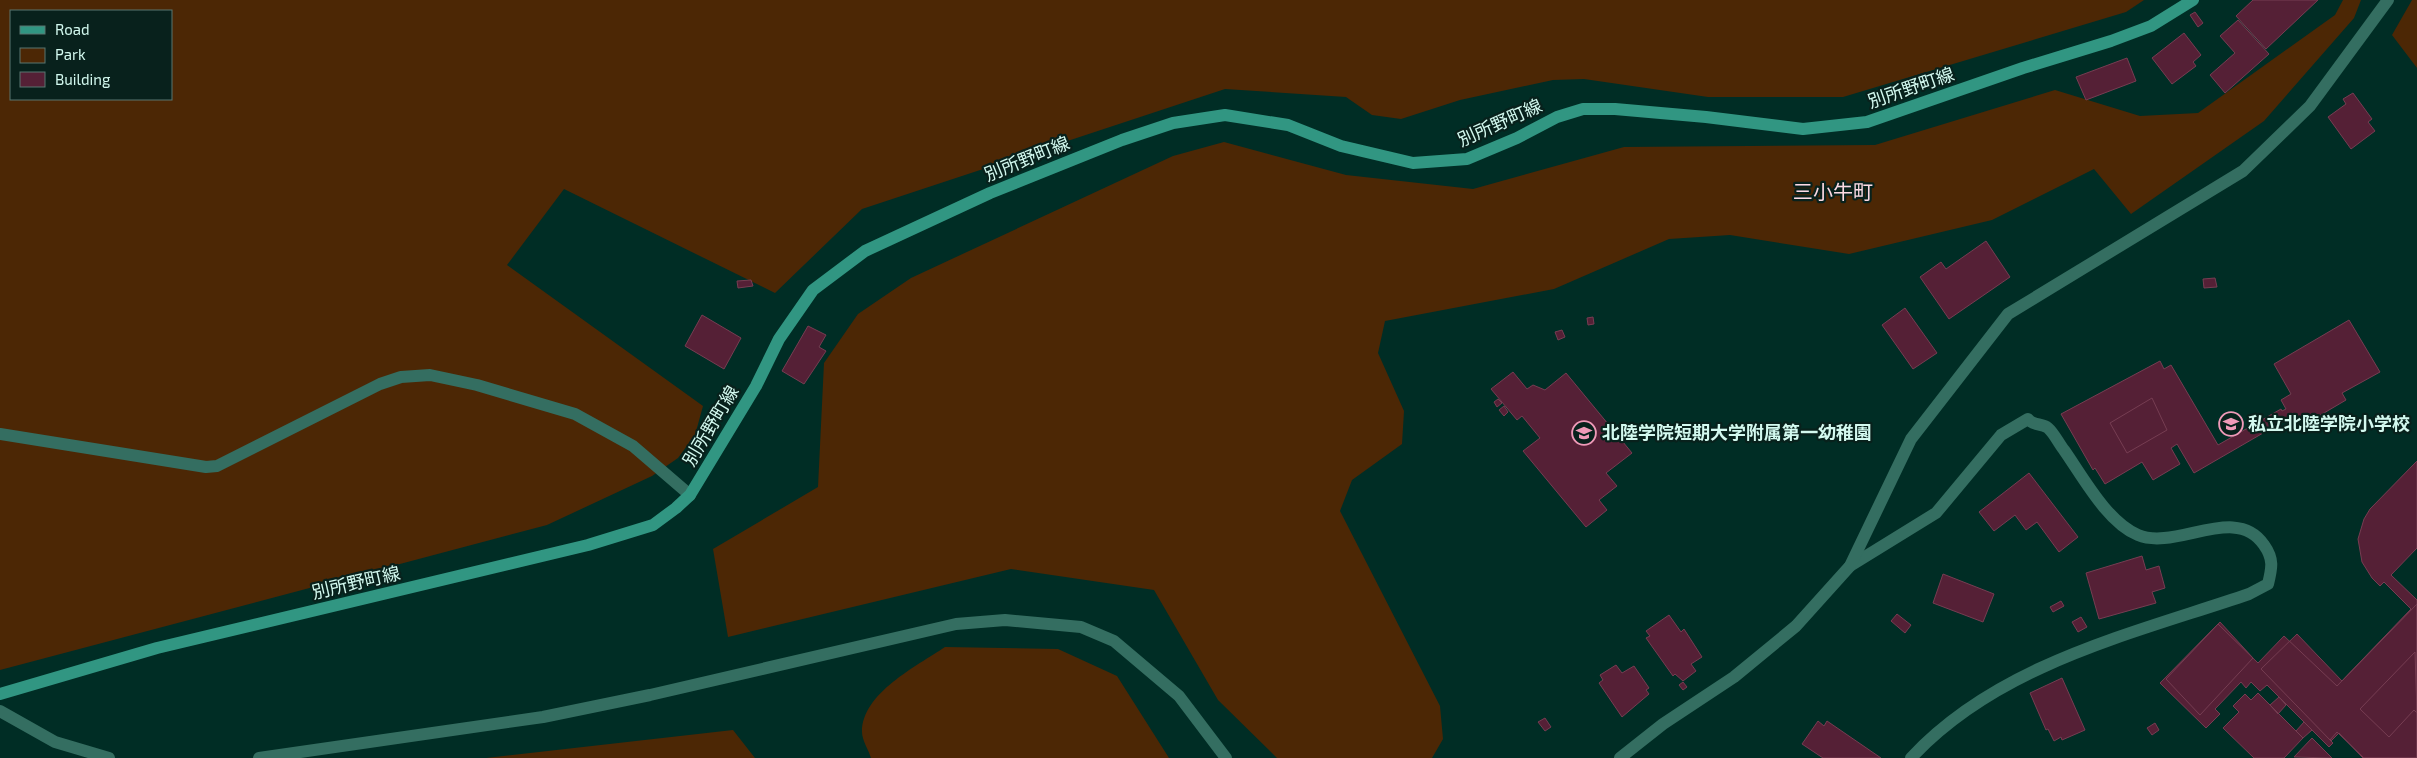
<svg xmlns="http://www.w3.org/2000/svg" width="2417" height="758" font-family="'Exo 2','Noto Sans JP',sans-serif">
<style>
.green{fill:#4c2705;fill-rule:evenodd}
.building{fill:#552036;stroke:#763d52}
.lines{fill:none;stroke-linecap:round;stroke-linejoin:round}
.minor{stroke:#346e61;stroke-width:12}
.tertiary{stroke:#346e61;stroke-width:12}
.secondary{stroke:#319682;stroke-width:12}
.labels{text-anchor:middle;stroke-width:4.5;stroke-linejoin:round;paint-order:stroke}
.street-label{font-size:18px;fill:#d3f9ef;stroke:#08211c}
.poi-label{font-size:18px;font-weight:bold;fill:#d3f9ef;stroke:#08211c;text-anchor:start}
.quarter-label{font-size:20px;fill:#fcdae4;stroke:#08211c}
</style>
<rect width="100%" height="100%" fill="#002d25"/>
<path class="green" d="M0,0H2144L2126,12L1843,97H1708L1584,79L1553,80L1460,100L1401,119L1372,115L1346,97L1225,89L862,209L775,293L564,189L507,265L703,406L695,435L678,458L652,476L547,525L0,670ZM11,11H171V99H11Z
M2343,0H2361L2354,18L2264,121L2131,214L2094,169L1992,220L1849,254L1730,235L1669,239L1554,289L1385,321L1378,353L1404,411L1402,444L1352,480L1340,511L1440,706L1443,739L1432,758H1277L1218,700L1154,590L1011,569L728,637L713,549L818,487L824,363L858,314L911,278L1173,156L1224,142L1346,175L1473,189L1624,147L1875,145L2055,90L2140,116L2198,113L2335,15Z
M2412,0H2417V68L2392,35Z
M945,647L1058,649L1117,676L1169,758H871C869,751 862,740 862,732C862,693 917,666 945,647Z
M733,730L755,758H486Z"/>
<path class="building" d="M2253,0H2318L2266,49L2236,16Z
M2195,12L2203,23L2198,27L2190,15Z
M2238,20L2269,54L2225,93L2210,75L2235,53L2220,36Z
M2184,33L2201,55L2193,62L2196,66L2172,84L2152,58Z
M2127,58L2136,81L2086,100L2076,77Z
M2353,93L2372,119L2368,122L2375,131L2351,149L2328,117L2346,104L2343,99Z
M1986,241L2010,277L1949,319L1920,277L1941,262L1946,269Z
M2215,278L2217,287L2204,288L2203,279Z
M751,280L753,286L738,288L737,281Z
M1905,308L1937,353L1913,369L1882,325Z
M702,315L741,338L724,369L685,346Z
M1593,317L1594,324L1588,325L1587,318Z
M2349,320L2380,372L2342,393L2346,400L2307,423L2303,415L2291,422L2289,418L2194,473L2177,444L2171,448L2180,464L2153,480L2142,462L2105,484L2095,468L2093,470L2061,414L2160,361L2164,369L2171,365L2218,445L2281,409L2282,411L2286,409L2281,400L2291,394L2274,364Z
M808,326L826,335L819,347L826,351L804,384L782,371Z
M1562,330L1565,337L1558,340L1555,332Z
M1513,372L1527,389L1533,385L1545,390L1566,373L1632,453L1606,473L1617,486L1599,500L1607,510L1586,527L1523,451L1540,438L1522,416L1517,420L1491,389Z
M2152,398L2167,430L2127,453L2110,423Z
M1498,399L1502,403L1497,407L1494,402Z
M1504,406L1508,412L1504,416L1499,410Z
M2417,461V548L2391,575L2417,600V758H2364L2337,732L2330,740L2333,743L2329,747L2267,685L2260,691L2251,682L2246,688L2241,682L2215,709L2220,714L2206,728L2160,683L2218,624L2258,663L2284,636L2337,686L2411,609L2384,582L2380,586L2372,578L2362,562L2358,539L2364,519L2370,509Z
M2029,473L2078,537L2059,552L2037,522L2026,530L2015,515L1994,531L1979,512Z
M2142,556L2146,570L2159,566L2165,588L2152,592L2156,603L2099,619L2086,573Z
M1943,574L1994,594L1983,622L1933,603Z
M2061,601L2064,606L2053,612L2050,607Z
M2417,604V758H2363L2339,733L2331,741L2261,669L2297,634L2342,681Z
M1897,614L1911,625L1905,633L1891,621Z
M1669,615L1681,632L1684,629L1702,657L1691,664L1696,671L1683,681L1675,674L1673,676L1646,638L1650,636L1646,631Z
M2081,617L2087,627L2078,632L2072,622Z
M2220,622L2253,658L2200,715L2166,679Z
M2415,652L2417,713L2414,710L2389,737L2360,709Z
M1616,665L1622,673L1634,666L1649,688L1646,690L1649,694L1622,717L1599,683L1603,680L1600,675Z
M2062,678L2085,730L2062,740L2061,737L2054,741L2048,729L2046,730L2030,693Z
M1683,682L1687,687L1683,690L1679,685Z
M2258,693L2303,738L2284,758H2254L2223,728L2239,712L2233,706L2245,694L2251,700Z
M2279,697L2286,705L2278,714L2270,705Z
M1545,718L1551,727L1545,731L1538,722Z
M1818,721L1824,726L1827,721L1881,758H1823L1802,744Z
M2304,722L2312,730L2303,738L2296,731Z
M2155,723L2159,730L2152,735L2147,728Z
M2312,738L2332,758L2294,757Z"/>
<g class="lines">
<path class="minor" d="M0,434L206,467L217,466L380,384L401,377L430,375L477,385L575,414L633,446L690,495
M1850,566L1936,513L2001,435L2028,419C2033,426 2042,423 2048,428C2054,433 2059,444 2064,450C2083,477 2107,522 2138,535C2176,551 2236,503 2264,545C2274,559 2272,568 2268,584L2249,594C2132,634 1998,664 1911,758"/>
<path class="tertiary" d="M0,711L55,742L109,758
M259,758L543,717L650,695L956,624L1005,620L1081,627L1114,641L1179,696L1226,758
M1620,758L1663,724L1734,677L1796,626L1850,566L1911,439L2008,314L2243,171L2310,106L2388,0"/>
<path class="secondary" d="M0,694L157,648L588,545L653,525L676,508L690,495L756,386L779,339L813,290L865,251L990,193L1122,140L1173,123L1225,115L1288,125L1341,146L1413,163L1467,159L1517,138L1557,117L1583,109H1615L1706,117L1803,129L1867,122L2023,68L2111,41L2151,26L2193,0"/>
</g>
<defs>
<g id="school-ring" transform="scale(1.25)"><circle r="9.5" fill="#08211c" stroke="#ef9ab8" stroke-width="1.5"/><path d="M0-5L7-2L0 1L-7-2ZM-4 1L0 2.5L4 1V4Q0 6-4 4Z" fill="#ef9ab8"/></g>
</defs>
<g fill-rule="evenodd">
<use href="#school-ring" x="2231" y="424"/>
<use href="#school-ring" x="1584" y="433"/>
</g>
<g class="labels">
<g class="street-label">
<text transform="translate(1911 88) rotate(-19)" y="6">別所野町線</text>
<text transform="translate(1500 123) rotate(-24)" y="6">別所野町線</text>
<text transform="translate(1027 159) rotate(-22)" y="6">別所野町線</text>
<text transform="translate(711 426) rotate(-59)" y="6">別所野町線</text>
<text transform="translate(356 583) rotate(-13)" y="6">別所野町線</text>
</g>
<g class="poi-label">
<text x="2248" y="430">私立北陸学院小学校</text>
<text x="1602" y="439">北陸学院短期大学附属第一幼稚園</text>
</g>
<g class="quarter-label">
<text x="1833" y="199">三小牛町</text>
</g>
</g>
<rect x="10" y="10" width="162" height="90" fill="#08211c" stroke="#597770"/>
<rect x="20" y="26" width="25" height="8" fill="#319682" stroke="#597770"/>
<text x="55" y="35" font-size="15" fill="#d3f9ef">Road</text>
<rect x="20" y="48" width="25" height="15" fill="#4c2705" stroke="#597770"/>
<text x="55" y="60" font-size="15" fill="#d3f9ef">Park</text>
<rect x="20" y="72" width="25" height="15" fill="#552036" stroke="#597770"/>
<text x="55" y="85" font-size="15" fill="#d3f9ef">Building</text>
</svg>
